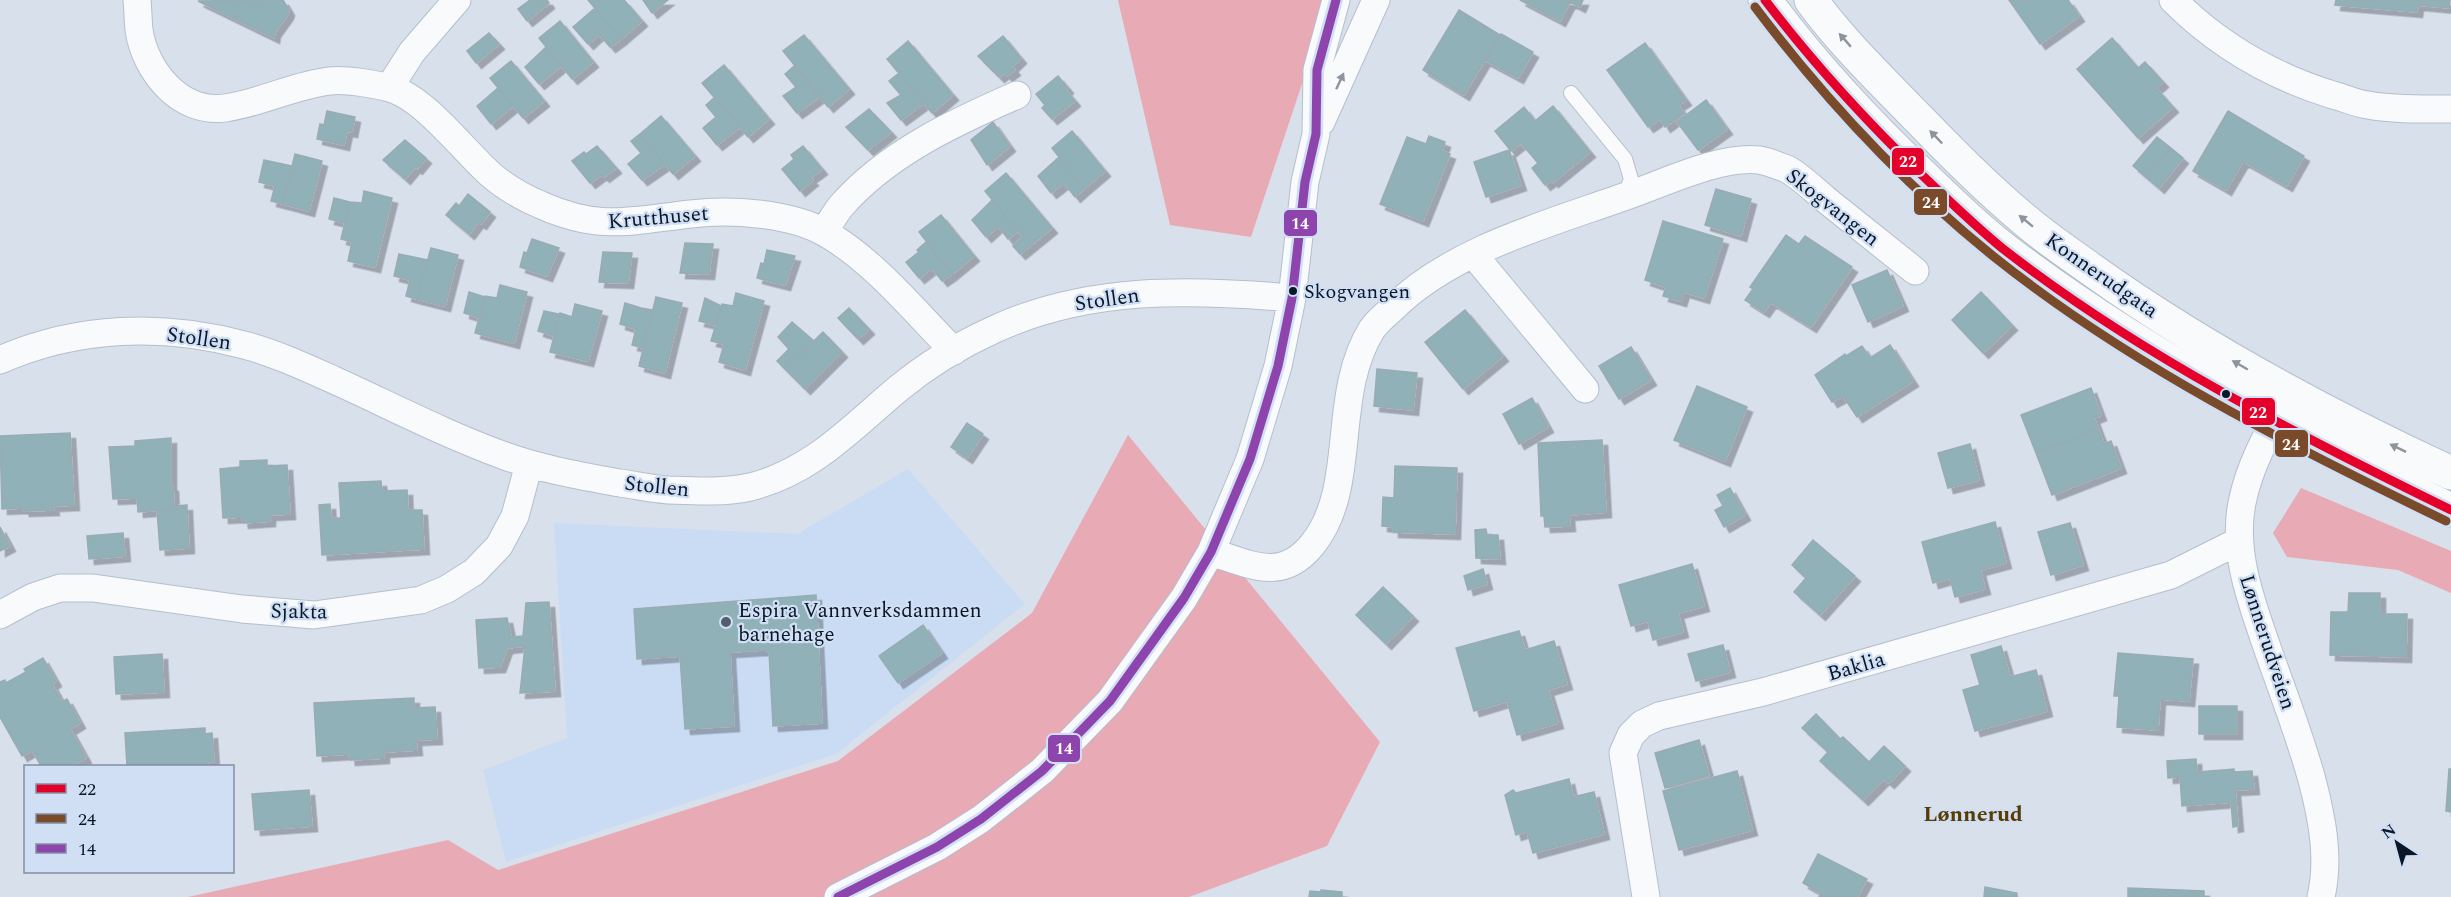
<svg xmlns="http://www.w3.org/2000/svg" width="2451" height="897" font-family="Spectral,serif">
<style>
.built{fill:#cadcf4}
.forest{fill:#e8aab4}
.building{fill:#8fb1b7;stroke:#98acb2;stroke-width:1.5;filter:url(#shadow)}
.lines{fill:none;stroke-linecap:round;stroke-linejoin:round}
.service-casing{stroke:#b4bfcd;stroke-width:16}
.minor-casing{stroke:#b4bfcd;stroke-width:29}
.secondary-casing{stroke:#b4bfcd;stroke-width:35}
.service{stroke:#f9fafc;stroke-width:14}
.minor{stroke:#f9fafc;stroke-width:27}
.secondary{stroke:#f9fafc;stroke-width:33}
.bus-1-casing{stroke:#d0dff4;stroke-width:14}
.bus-2-casing{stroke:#d0dff4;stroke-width:14}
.bus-3-casing{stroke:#d0dff4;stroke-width:14}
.bus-1{stroke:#e4002b;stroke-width:9}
.bus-2{stroke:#7a4b2a;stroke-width:9}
.bus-3{stroke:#8e44ad;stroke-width:9}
.oneway{fill:#8d949d}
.bus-dot{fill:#0a1729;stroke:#d0dff4;stroke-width:2}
.poi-dot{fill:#525d6d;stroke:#d0dff4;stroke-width:2}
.labels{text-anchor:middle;stroke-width:4.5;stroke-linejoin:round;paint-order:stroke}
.bus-label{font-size:20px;fill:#0a1729;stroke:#d0dff4;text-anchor:start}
.street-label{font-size:21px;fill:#0a1729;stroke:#d0dff4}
.poi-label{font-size:21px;fill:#0a1729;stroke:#d0dff4;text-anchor:start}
.neighbourhood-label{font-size:22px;font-weight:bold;fill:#5a3b00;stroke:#d0dff4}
.line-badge{stroke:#d0dff4;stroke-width:2}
.badge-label{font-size:16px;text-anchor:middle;font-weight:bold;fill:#fff}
</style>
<defs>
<filter id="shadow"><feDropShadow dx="5.5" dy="5.5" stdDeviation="0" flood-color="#0004"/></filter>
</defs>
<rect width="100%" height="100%" fill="#d8e0ec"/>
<path class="built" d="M908,469L1025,604L836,754L506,862L483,770L567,738L554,523L797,534Z"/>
<path class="forest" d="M1118,0H1330L1251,237L1170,225Z
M1128,435L1380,742L1327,846L1189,897H188L448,840L498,870L838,761L1032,613Z
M2301,488L2451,551V593L2398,570L2287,557L2273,533Z"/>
<path class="building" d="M283,0L289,10L288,14L275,32L274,38L198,1Z
M530,0H547L549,3L527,21L518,9Z
M588,0H624L642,21L621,39Z
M643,0H668L652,13Z
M1520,0H1583L1580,7L1570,2L1560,21Z
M2009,0H2068L2079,16L2040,44Z
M2336,0H2450L2449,8L2418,5L2417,12L2335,5Z
M595,8L621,39L610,47L599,34L588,44L573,27Z
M1459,10L1500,35L1464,95L1423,70Z
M560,21L593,62L572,79L539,38Z
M489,33L499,44L476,63L467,51Z
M1501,34L1533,52L1518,78L1486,61Z
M804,35L849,89L828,107L783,51Z
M1003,36L1021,58L1012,67L1015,70L1007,76L1004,73L999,77L978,56Z
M2112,38L2138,68L2145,62L2163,82L2156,88L2173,107L2138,138L2077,69Z
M908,41L953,95L932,113L887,59Z
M1645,43L1686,100L1678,105L1684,113L1665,127L1660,119L1648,127L1607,70Z
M546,47L561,66L539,84L525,67Z
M511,61L544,101L523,118L490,78Z
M724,65L769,119L748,137L702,83Z
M794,66L819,97L797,113L783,96L796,87L785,74Z
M899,73L924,103L901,120L887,103L901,95L889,81Z
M1058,76L1068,88L1066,90L1075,101L1052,119L1042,108L1045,105L1036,94Z
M498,88L513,106L491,124L477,106Z
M715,97L740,127L717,145L703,128L716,117L706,105Z
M1706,100L1727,129L1698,150L1677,122Z
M1553,106L1590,152L1553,182L1552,180L1545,185L1532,168L1538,163L1521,143L1511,151L1495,131L1524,107L1535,121Z
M869,109L891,132L868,150L846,127Z
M327,111L355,117L352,132L347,131L344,145L317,139L320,124L324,125Z
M2228,111L2304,156L2287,186L2243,161L2226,190L2193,171Z
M661,116L695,156L673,174L640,134Z
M993,122L1010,146L987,165L971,140Z
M1072,131L1105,171L1084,189L1052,148Z
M640,134L665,164L642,180L628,164L641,153L631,141Z
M1429,136L1445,142L1442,151L1450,154L1423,221L1380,204L1407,137L1426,144Z
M2157,137L2171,148L2146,177L2133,166Z
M405,140L426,158L417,169L415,167L405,179L383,160Z
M597,146L616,168L604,177L602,174L590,183L572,161L584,152L586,154Z
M803,146L822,169L810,178L813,180L800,191L782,169L794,159L791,155Z
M2171,148L2183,158L2159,188L2146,177Z
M1509,150L1521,185L1486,197L1474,162Z
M295,154L322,161L309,211L283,204Z
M1059,157L1084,189L1075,197L1064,183L1051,193L1038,176Z
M264,160L292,166L283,204L271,201L275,186L259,182Z
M1006,173L1052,228L1020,254L1013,246L1023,237L985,191Z
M1716,189L1751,199L1741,236L1705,225Z
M364,191L392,198L375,267L348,261L352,242L341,239L350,202L362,203Z
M468,194L490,212L481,224L478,222L469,234L446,215L456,203L459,206Z
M334,198L350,202L345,223L329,219Z
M992,200L1018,231L1008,239L998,226L986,237L972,220Z
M941,215L974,256L952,274L919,232Z
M1663,221L1723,239L1704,298L1684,292L1681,301L1663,296L1666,287L1645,280Z
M1786,235L1799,244L1805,236L1852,267L1811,327L1771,302L1764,312L1745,300L1753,289L1750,287Z
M532,239L559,248L547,276L520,267L524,252L527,253Z
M926,242L952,274L942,281L932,268L919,278L906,262L919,252L917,250Z
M685,243L713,244L709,274L680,273Z
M431,248L458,255L445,306L417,299Z
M767,250L795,256L785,285L757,278L761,263L764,264Z
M603,252L632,253L628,283L599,282Z
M399,254L428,260L417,299L406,296L410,280L394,276Z
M1887,270L1903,306L1868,322L1852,285Z
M500,285L527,292L514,343L475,333L485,296L497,298Z
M469,292L485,297L480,318L464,313Z
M1981,292L2012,325L1983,353L1952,320Z
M736,293L764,301L745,370L719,362L724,344L711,341L722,304L733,306Z
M656,297L682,303L665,373L639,366Z
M705,298L721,306L716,325L699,321Z
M625,303L641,308L653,310L643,348L632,345L636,329L620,324Z
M575,304L602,311L588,361L550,352L560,313L572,317Z
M849,308L869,329L858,339L838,318Z
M1465,310L1503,356L1463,389L1425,342Z
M544,311L559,314L554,336L538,331Z
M792,322L814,341L785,369L777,361L789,349L778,337Z
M823,332L842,352L805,389L785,369Z
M1890,345L1913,381L1857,417L1843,396L1832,402L1815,375L1845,354L1846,356L1862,346L1870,358Z
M1631,347L1651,380L1619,399L1599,366Z
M1377,369L1417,373L1413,410L1374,406Z
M1697,386L1747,407L1725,461L1674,440Z
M2091,388L2101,415L2094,418L2098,429L2036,453L2021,415Z
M1532,398L1548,427L1519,444L1503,414Z
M967,423L983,434L967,458L951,447Z
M2098,429L2104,444L2111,441L2121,468L2052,495L2036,453Z
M70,433L74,505L53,506L54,510L24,511L23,508L2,509L0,436Z
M171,438V486H173L174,506L187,505V508L138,512L137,498L113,499L109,447L135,446V441Z
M1602,440L1606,512L1569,515L1570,526L1545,527L1544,516H1541L1538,443Z
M1970,444L1979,480L1948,488L1938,453Z
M267,460V466L287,465L290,514L270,515V521L243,523L242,517L223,518L220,469L240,467V461Z
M1395,466L1457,468L1455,534L1393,532V527L1382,526L1383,497L1394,498Z
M381,481L382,491L407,490L408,510H422L424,549L322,555L319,505L330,504L331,518H341L339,483Z
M1730,488L1745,515L1724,527L1715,510L1723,506L1717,495Z
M187,508L189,548L160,550L157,510Z
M1995,522L2006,563L1980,570L1985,589L1955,597L1950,578L1933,583L1922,542Z
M2070,523L2083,565L2051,575L2038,532Z
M0,527L10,546L0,551Z
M1486,529L1487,535H1498L1500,559L1476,558L1475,530Z
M123,533L125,556L89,559L87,536Z
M1813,540L1855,576L1820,615L1794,592L1806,578L1792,565Z
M1692,564L1704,606L1678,613L1683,632L1653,640L1648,621L1631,626L1619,585Z
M1483,569L1487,584L1468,590L1464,576Z
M1383,587L1413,616L1386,644L1356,615Z
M2349,593H2380V614H2407L2406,657L2330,655L2331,612H2348Z
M816,595L822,723L773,726L769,651L766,650L730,652L734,726L685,729L680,656L637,659L634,609Z
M549,602L555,691L520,693L525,646L507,648L500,667L479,668L476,620L507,618L511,637L523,636L526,603Z
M923,625L942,653L898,683L879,656Z
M1519,631L1525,650L1554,641L1567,684L1548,690L1558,723L1517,735L1507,701L1474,711L1456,648Z
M1723,645L1730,672L1696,681L1688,654Z
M2001,646L2010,677L2036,670L2047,711L1975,731L1963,690L1980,685L1971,655Z
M2118,653L2193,659L2189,701L2160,699L2158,730L2117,727L2119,696H2114Z
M162,654L164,692L116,694L114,657Z
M43,658L56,681L52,684L62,702L67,699L80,723L70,729L86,758L70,766H41L32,750L22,756L0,717V682L5,680L6,683L26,672L24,669Z
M414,698V708L435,707L437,739L416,740L417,750L384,752V758L350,760L349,754L317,756L314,703Z
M2199,706H2237V734H2199Z
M1816,714L1840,739L1843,737L1869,762L1884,746L1905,766L1889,783L1884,779L1863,800L1820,761L1828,752L1802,728Z
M205,728V734L212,733L214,762H207L208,766H127L125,733Z
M1699,740L1709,776L1665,788L1655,753Z
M2196,759L2197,772L2234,769V772L2252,771L2254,789L2235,790L2238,826L2233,827L2231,802L2182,806L2180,777L2168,778L2167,761Z
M2449,769H2451V812L2446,811Z
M1737,771L1752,830L1679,850L1663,791Z
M1569,779L1573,797L1594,792L1604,834L1533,853L1527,831L1516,835L1505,795L1513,790L1516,793Z
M309,790L312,826L255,830L252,794Z
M1818,854L1867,879L1857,897H1819L1821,893L1803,883Z
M1985,887L2017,893V897H1984Z
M2128,888L2204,891V897H2128Z
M1321,890L1342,892V897H1309L1310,891L1321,892Z"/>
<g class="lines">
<g class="service-casing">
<path id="service" d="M1571,93L1625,159L1631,179L1625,195"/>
</g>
<g class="minor-casing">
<path id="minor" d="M137,0C138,10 138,20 139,30C145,71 180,114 225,108C261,103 294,85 330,81C345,79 375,84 389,88C424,97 463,150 490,174C506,188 522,197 541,205C599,231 630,221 691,214C730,209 792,213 827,234C874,261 915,312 954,351
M2173,0C2219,46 2271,76 2333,95C2345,98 2357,104 2368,105C2395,110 2424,109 2451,109
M389,88L412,52L457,0
M1321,122L1376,0
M824,232C830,223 835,213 842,205C888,153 955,122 1017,95
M1473,254L1585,389
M0,360C77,326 163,323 244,345C275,353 305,367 334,380C391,406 447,435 505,456C541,469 582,476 620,483C635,485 652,489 668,490C694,491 724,493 750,487C812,472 852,427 899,388C927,365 960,345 993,330C1087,286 1191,289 1292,298
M2285,403C2267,434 2249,467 2242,503C2232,552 2252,604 2268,650C2283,693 2300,736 2312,780C2322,818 2330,858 2321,897
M1211,552C1250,564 1281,583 1312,545C1359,488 1330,396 1372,329C1377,322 1385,315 1392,309C1452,249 1551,223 1629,195C1667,182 1719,156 1759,160C1767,161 1779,166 1787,169C1800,176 1813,189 1825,199C1855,223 1885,247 1915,271
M0,615L33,597L60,588H93L242,609L314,615L421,600L447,589L474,572L499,546L515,516L529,464
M838,897L937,847L981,819L1042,771L1110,701L1184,598L1211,552L1250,459L1278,366L1292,298L1305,182L1316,134L1317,70L1336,0
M1646,897L1623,753L1631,735L1642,724L1659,716L1763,692L2171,575L2239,541"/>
</g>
<g class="secondary-casing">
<path id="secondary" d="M1765,0C1812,64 1865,121 1922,175C1951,203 1981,232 2013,256C2149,358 2299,437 2451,510
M1811,0C1840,40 1877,76 1911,111C1948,149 1985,187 2026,221C2047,239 2070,254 2092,270C2204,350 2326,415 2451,473"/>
</g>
<use href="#service" class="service"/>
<use href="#minor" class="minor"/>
<use href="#secondary" class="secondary"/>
<g class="bus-1-casing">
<path id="bus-1" d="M1765,0C1813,63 1865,120 1922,175C1948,200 1974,225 2002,248C2139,355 2296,434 2451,510"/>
</g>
<g class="bus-2-casing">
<path id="bus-2" d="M1755,7C1823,97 1905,185 1993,256C2129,365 2289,445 2446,521"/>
</g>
<g class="bus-3-casing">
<path id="bus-3" d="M838,897L937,847L981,819L1042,771L1110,701L1184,598L1211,552L1250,459L1278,366L1292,298L1305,182L1316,134L1317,70L1336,0"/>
</g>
<use href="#bus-1" class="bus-1"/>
<use href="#bus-2" class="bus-2"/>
<use href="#bus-3" class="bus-3"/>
</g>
<defs><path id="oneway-solid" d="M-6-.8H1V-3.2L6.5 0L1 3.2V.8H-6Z" transform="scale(1.5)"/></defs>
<g class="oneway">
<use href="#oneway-solid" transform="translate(1845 40) rotate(-131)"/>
<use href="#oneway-solid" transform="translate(1340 81) rotate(-65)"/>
<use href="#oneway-solid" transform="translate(1936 137) rotate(-134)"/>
<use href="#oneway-solid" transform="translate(2026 221) rotate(-141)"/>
<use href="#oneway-solid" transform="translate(2240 365) rotate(-150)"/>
<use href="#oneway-solid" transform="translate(2398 448) rotate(-154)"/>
</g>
<g class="bus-dot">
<circle cx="1293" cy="291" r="5"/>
<circle cx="2226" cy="394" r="5"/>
</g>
<circle class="poi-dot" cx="726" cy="622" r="6"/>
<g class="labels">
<g class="bus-label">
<text x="1304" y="298">Skogvangen</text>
</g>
<g class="street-label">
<text transform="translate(1833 207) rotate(38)" y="7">Skogvangen</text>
<text transform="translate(658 217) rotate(-5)" y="7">Krutthuset</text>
<text transform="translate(2102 275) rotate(35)" y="7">Konnerudgata</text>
<text transform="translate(1107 299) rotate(-8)" y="7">Stollen</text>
<text transform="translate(199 338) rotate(8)" y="7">Stollen</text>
<text transform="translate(657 486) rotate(6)" y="7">Stollen</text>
<text transform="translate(299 611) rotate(1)" y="7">Sjakta</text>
<text transform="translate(2268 642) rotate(72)" y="7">Lønnerudveien</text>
<text transform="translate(1856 666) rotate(-16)" y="7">Baklia</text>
</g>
<g class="poi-label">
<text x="738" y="617">Espira Vannverksdammen<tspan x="738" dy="24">barnehage</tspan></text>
</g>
<g class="neighbourhood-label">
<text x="1973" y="821">Lønnerud</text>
</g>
</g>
<g class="line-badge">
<rect x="1891" y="147" width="34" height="29" rx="6" fill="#e4002b"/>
<rect x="1913" y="188" width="35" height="28" rx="6" fill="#7a4b2a"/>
<rect x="1283" y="209" width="35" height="28" rx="6" fill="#8e44ad"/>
<rect x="2241" y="397" width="35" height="29" rx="6" fill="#e4002b"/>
<rect x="2274" y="429" width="35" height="29" rx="6" fill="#7a4b2a"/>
<rect x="1047" y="734" width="34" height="29" rx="6" fill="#8e44ad"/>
</g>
<g class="badge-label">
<text x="1908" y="167">22</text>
<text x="1931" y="208">24</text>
<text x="1300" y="229">14</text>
<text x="2258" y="418">22</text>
<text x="2291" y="450">24</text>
<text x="1064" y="754">14</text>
</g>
<rect x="24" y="765" width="210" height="108" fill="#d0dff4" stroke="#818fa3" stroke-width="1.5"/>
<rect x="36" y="784" width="30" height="9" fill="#e4002b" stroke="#818fa3" stroke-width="1.5"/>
<text x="78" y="795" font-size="18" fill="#0a1729">22</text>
<rect x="36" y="814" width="30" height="9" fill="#7a4b2a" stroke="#818fa3" stroke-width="1.5"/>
<text x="78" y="825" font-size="18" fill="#0a1729">24</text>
<rect x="36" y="844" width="30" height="9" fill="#8e44ad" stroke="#818fa3" stroke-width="1.5"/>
<text x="78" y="855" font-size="18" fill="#0a1729">14</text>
<g transform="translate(2397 843) rotate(324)" stroke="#d0dff4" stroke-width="4.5" paint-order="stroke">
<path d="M0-4.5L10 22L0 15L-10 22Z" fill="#0a1729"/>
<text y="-9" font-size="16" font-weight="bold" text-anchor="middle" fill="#0a1729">N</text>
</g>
</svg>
